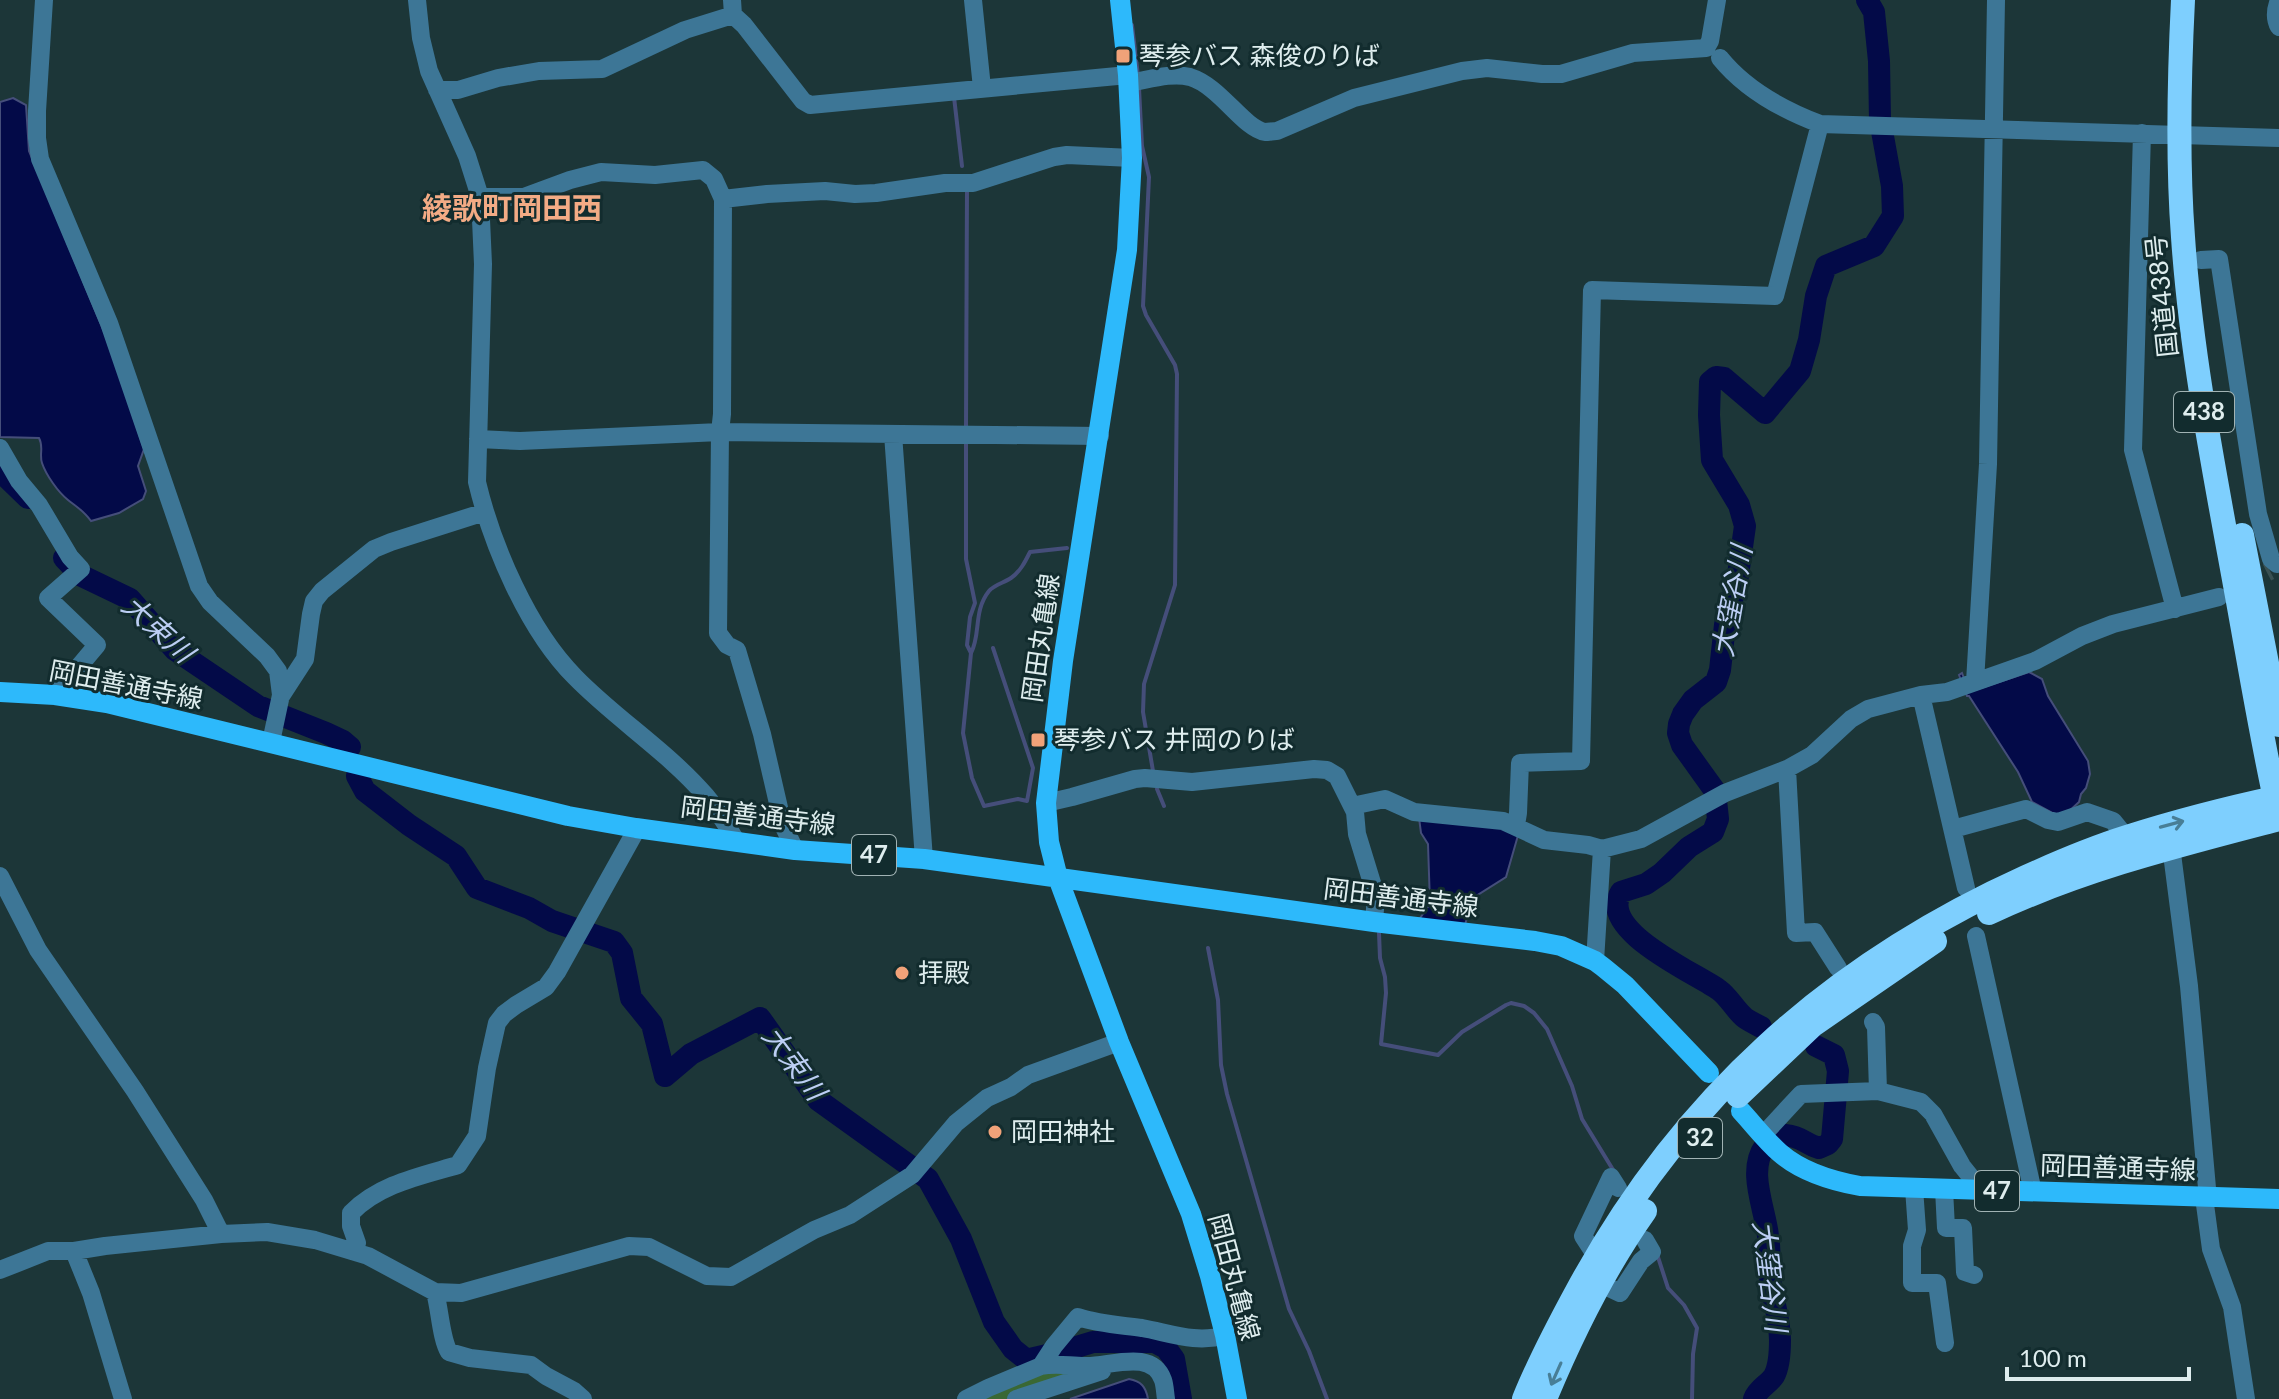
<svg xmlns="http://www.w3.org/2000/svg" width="2279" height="1399" font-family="Lato,'Noto Sans JP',sans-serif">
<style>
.green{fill:#3a6834}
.water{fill:#030a48;stroke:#454e7a;stroke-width:2}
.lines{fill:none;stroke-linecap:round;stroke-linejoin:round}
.stream{stroke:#454e7a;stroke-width:4}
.river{stroke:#030a48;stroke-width:22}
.minor-tunnel{stroke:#395153;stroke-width:18;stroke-dasharray:18 9;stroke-linecap:butt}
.minor{stroke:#3d7696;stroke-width:18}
.major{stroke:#2db9fb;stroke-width:20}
.highway{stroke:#7ecffe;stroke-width:24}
.oneway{stroke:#487e96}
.poi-dot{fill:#f0a279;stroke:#122c2e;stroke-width:3}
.labels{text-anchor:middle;stroke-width:6;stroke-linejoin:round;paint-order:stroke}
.shield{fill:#122c2e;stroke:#a1b3b4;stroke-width:2}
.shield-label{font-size:24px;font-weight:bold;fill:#deedee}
.poi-label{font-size:26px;fill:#deedee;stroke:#122c2e;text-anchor:start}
.street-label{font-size:26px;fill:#deedee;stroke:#122c2e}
.water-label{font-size:28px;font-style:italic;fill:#bccef4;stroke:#122c2e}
.quarter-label{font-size:30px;font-weight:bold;fill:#f3ab85;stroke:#122c2e}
</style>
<rect width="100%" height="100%" fill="#1c3638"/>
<path class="green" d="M1054,1368L1098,1369L1008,1399H979Z"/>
<path class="water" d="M13,98L26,105L29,151L110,346L144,449L138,466L146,491L143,499L119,513L91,521C84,511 77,507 68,500C58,492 46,475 42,463C39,454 44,447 39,438L0,437V102Z
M2029,672L2042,679L2048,696L2088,761L2090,774L2086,788L2081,794L2079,802L2066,814L2056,815L2032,802L2018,772L1969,696H1967L1959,675L1962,673L1969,692Z
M1419,818L1504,827L1519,832L1506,877L1473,898L1464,928L1418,921L1430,904L1428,844L1421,833Z
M1129,1379C1141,1381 1146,1387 1148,1399H1070Z"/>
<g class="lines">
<path class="stream" d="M1132,25L1138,76
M1139,88L1142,146L1149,177L1143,306L1146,315L1175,365L1177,374L1175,585L1144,684L1143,712L1153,771
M954,97L962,166
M966,427L967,189
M966,442V559L975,603L970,617L967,645L971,653
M993,648L1033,768L1027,801L1018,799L984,806L972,778L963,733L971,653C981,635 973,611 989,591C995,584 1004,583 1011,578C1020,572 1025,562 1030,552L1067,548
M1157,789L1164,806
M1379,933L1380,958L1385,977L1386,993L1381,1044L1438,1055L1462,1032L1506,1005L1511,1003L1524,1006L1534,1013L1547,1029L1572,1086L1582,1119L1615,1173
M1208,948L1218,1000L1221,1065L1227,1094L1289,1309L1309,1351L1327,1399
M1657,1254L1668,1288L1684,1305L1697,1328L1693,1354L1692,1399"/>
<path class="river" d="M0,471L28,498
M64,558L80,575L130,599L175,650L258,706L326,733L343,741L350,747
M357,776L365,791L409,825L456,856L477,888L529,908L552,921L614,942L622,953L631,998L652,1024L665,1076L691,1054L760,1018L818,1100L928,1179L961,1239L994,1322L1013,1349L1023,1357L1030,1359L1060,1352L1093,1342H1155L1166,1348L1174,1359L1181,1399
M1761,1027C1756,1024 1749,1021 1745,1018C1735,1010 1729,997 1719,990C1696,973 1597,931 1621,892L1646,884L1662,873L1689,847L1713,832L1718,819L1715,791L1682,745L1678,733L1679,724L1683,714L1693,700L1716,682L1720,670L1725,625L1737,582L1745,526L1739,505L1712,460L1709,415L1710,382L1716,377L1724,378L1765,413L1800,371L1809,340L1816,296L1826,266L1874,246L1893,216L1892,186L1880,120L1879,61L1874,12L1867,0
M1785,1135C1804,1137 1804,1144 1819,1148L1828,1144L1832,1139L1838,1071L1834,1055L1816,1046
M1754,1399C1758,1388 1768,1385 1774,1376C1779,1367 1780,1350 1780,1340C1780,1321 1774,1303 1771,1285C1768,1269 1771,1252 1768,1236C1765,1208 1747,1171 1765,1146"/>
<path class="minor-tunnel" d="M2243,585L2270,571"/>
<path class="minor" d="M44,0L37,111V138L40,159L109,323L199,586L210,602L267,656L278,671L281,695L271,742
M417,0L421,38L429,71L467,156L480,197L483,264L477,482C492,545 528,630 575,677C616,719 667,751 706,796C718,810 727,827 737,842
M732,0L733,15L744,25L803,101L810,105L1128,75
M973,0L982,88
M2279,0C2275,10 2274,18 2279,27
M1720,58C1745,89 1783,110 1820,124L2279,138
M1129,83C1148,80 1171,72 1190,77C1220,86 1243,128 1265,132C1269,132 1273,131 1277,131L1354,98L1462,71L1487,68L1542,74H1561L1633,53L1706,48L1710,41L1717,0
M437,90H458L498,78L539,71L602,69L685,30L733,15
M2142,133L2133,450L2175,609
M480,197H524L570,180L601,172L655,175L703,170L714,179L723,199L722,414L720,432L718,633L727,645L737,650L762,734L783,825L795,850
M723,199L767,194L825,191L855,194L876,193L945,183H973L1054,157L1067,155L1132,158
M2201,260L2219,259L2258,514L2271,559L2277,564
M893,434L924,859
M478,439L520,441L720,432L1100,436
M0,448L19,481L39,505L70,557L81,569L48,598L97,645L55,695
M1975,682L1988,464L1996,0
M1921,695L1966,888
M281,696L305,659L311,614L314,601L322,591L374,549L391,542L485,512
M1787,769L1796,933L1815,932L1838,968
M1046,803L1072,797L1135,779L1145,778L1192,782L1314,769L1327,770L1337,776L1355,812L1357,834L1376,896L1374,922
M1352,806L1385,799L1414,812L1503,821L1544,840L1588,845L1602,849L1641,839L1725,793L1787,769L1812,755L1851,719L1868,709L1921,695L1947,692L2035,661L2082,636L2113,624L2219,597
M1516,825L1518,813L1520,763L1581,761L1592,290L1775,296L1820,124
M1953,829L2026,809L2048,820L2058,822L2087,812L2113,821L2126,837
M2171,846L2189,986L2207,1188L2204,1197L2211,1249L2232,1307L2246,1399
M0,876L38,950L135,1091L204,1200L221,1234
M1976,936L2033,1192
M1595,961L1602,849
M1873,1022L1876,1027L1878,1091
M1763,1135L1801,1094L1878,1091L1921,1102L1933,1114L1962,1166L1982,1191
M1914,1188L1917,1230L1912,1246V1283H1937L1945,1343
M1944,1189L1946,1228H1963L1965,1272L1974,1275
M74,1251L91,1293L123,1399
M353,1251L357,1243L351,1226V1213C379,1184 421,1176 458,1165L477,1136L487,1068L497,1023L504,1014L516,1005L546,987L557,972L634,834L636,828
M1596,1256L1583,1236L1611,1177L1618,1188
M0,1270L48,1251H74L105,1246L221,1234L267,1232L315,1240L368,1256L435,1292L461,1293L629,1246L649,1247L707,1276L731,1277L814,1230L850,1215L912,1175L956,1123L987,1098L1011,1087L1028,1075L1119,1042
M1601,1284L1620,1293L1641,1261L1652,1252L1645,1240
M435,1292C440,1310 441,1339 449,1352L470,1358L531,1365L546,1376L574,1391L583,1399
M1041,1366C1056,1363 1069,1366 1085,1366C1109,1367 1152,1348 1163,1380C1165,1386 1165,1393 1166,1399
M966,1399L988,1388L1041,1366L1054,1346L1078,1317C1099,1324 1120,1325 1142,1328C1170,1333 1197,1344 1225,1335
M1016,1399L1102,1371"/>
<path class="major" d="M1120,0L1128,75L1132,158L1127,250L1063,661L1046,803L1049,842L1058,878L1119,1042L1191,1214L1210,1276L1225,1335L1237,1399
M0,692L55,695L107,703L568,816L636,828L795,850L924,859L1374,922L1535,941L1561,946L1595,961L1603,967L1625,985L1709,1073
M1741,1111C1754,1125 1766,1141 1780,1153C1802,1172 1832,1181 1860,1186L2279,1199"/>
<path class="highway" d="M2183,0C2179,79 2177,158 2183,237C2191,354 2214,470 2235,585C2249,661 2261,737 2278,812
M2242,535L2279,725
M1989,913C2082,869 2180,845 2279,819
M1738,1096L1813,1025L1935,941
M1524,1399C1539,1362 1558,1326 1577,1291C1680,1100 1829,966 2026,877C2059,862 2092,848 2127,837C2177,821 2228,808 2279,797
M1545,1399C1572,1334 1604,1269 1645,1211"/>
</g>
<defs><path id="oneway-shaft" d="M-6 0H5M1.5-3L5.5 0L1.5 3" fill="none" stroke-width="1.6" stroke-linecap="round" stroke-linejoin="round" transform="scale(2)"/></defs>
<g class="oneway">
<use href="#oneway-shaft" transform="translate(2172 824) rotate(-15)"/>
<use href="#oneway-shaft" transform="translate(1556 1374) rotate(114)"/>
</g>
<g class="poi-dot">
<rect x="1115" y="48" width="16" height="16" rx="4"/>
<rect x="1030" y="732" width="16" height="16" rx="4"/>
<circle cx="902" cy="973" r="8"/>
<circle cx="995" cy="1132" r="8"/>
</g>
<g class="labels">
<g class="shield">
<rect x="2174" y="392" width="60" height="40" rx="6"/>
<rect x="852" y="835" width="44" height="40" rx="6"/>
<rect x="1678" y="1118" width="44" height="40" rx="6"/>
<rect x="1975" y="1171" width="44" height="40" rx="6"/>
</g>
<g class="shield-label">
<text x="2204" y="420">438</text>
<text x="874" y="863">47</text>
<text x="1700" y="1146">32</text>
<text x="1997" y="1199">47</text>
</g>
<g class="poi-label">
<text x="1139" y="65">琴参バス 森俊のりば</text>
<text x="1054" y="749">琴参バス 井岡のりば</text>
<text x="918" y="982">拝殿</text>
<text x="1011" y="1141">岡田神社</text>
</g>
<g class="street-label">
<text transform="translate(2162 296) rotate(-96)" y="9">国道438号</text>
<text transform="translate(1041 638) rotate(-82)" y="9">岡田丸亀線</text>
<text transform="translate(126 685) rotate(11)" y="9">岡田善通寺線</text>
<text transform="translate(758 816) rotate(7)" y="9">岡田善通寺線</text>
<text transform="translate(1401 898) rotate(7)" y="9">岡田善通寺線</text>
<text transform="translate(2118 1168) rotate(2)" y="9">岡田善通寺線</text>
<text transform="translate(1234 1277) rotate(75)" y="9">岡田丸亀線</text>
</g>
<g class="water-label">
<text transform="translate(1732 601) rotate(-80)" y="10">大窪谷川</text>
<text transform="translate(158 629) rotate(42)" y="10">大束川</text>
<text transform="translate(794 1063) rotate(53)" y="10">大束川</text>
<text transform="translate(1770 1276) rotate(83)" y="10">大窪谷川</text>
</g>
<g class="quarter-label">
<text x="512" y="219">綾歌町岡田西</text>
</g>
</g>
<path d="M2007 1367v12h182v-12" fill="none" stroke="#deedee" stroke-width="4"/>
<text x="2019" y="1367" font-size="24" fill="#deedee" stroke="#122c2e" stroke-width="6" paint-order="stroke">100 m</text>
</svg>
